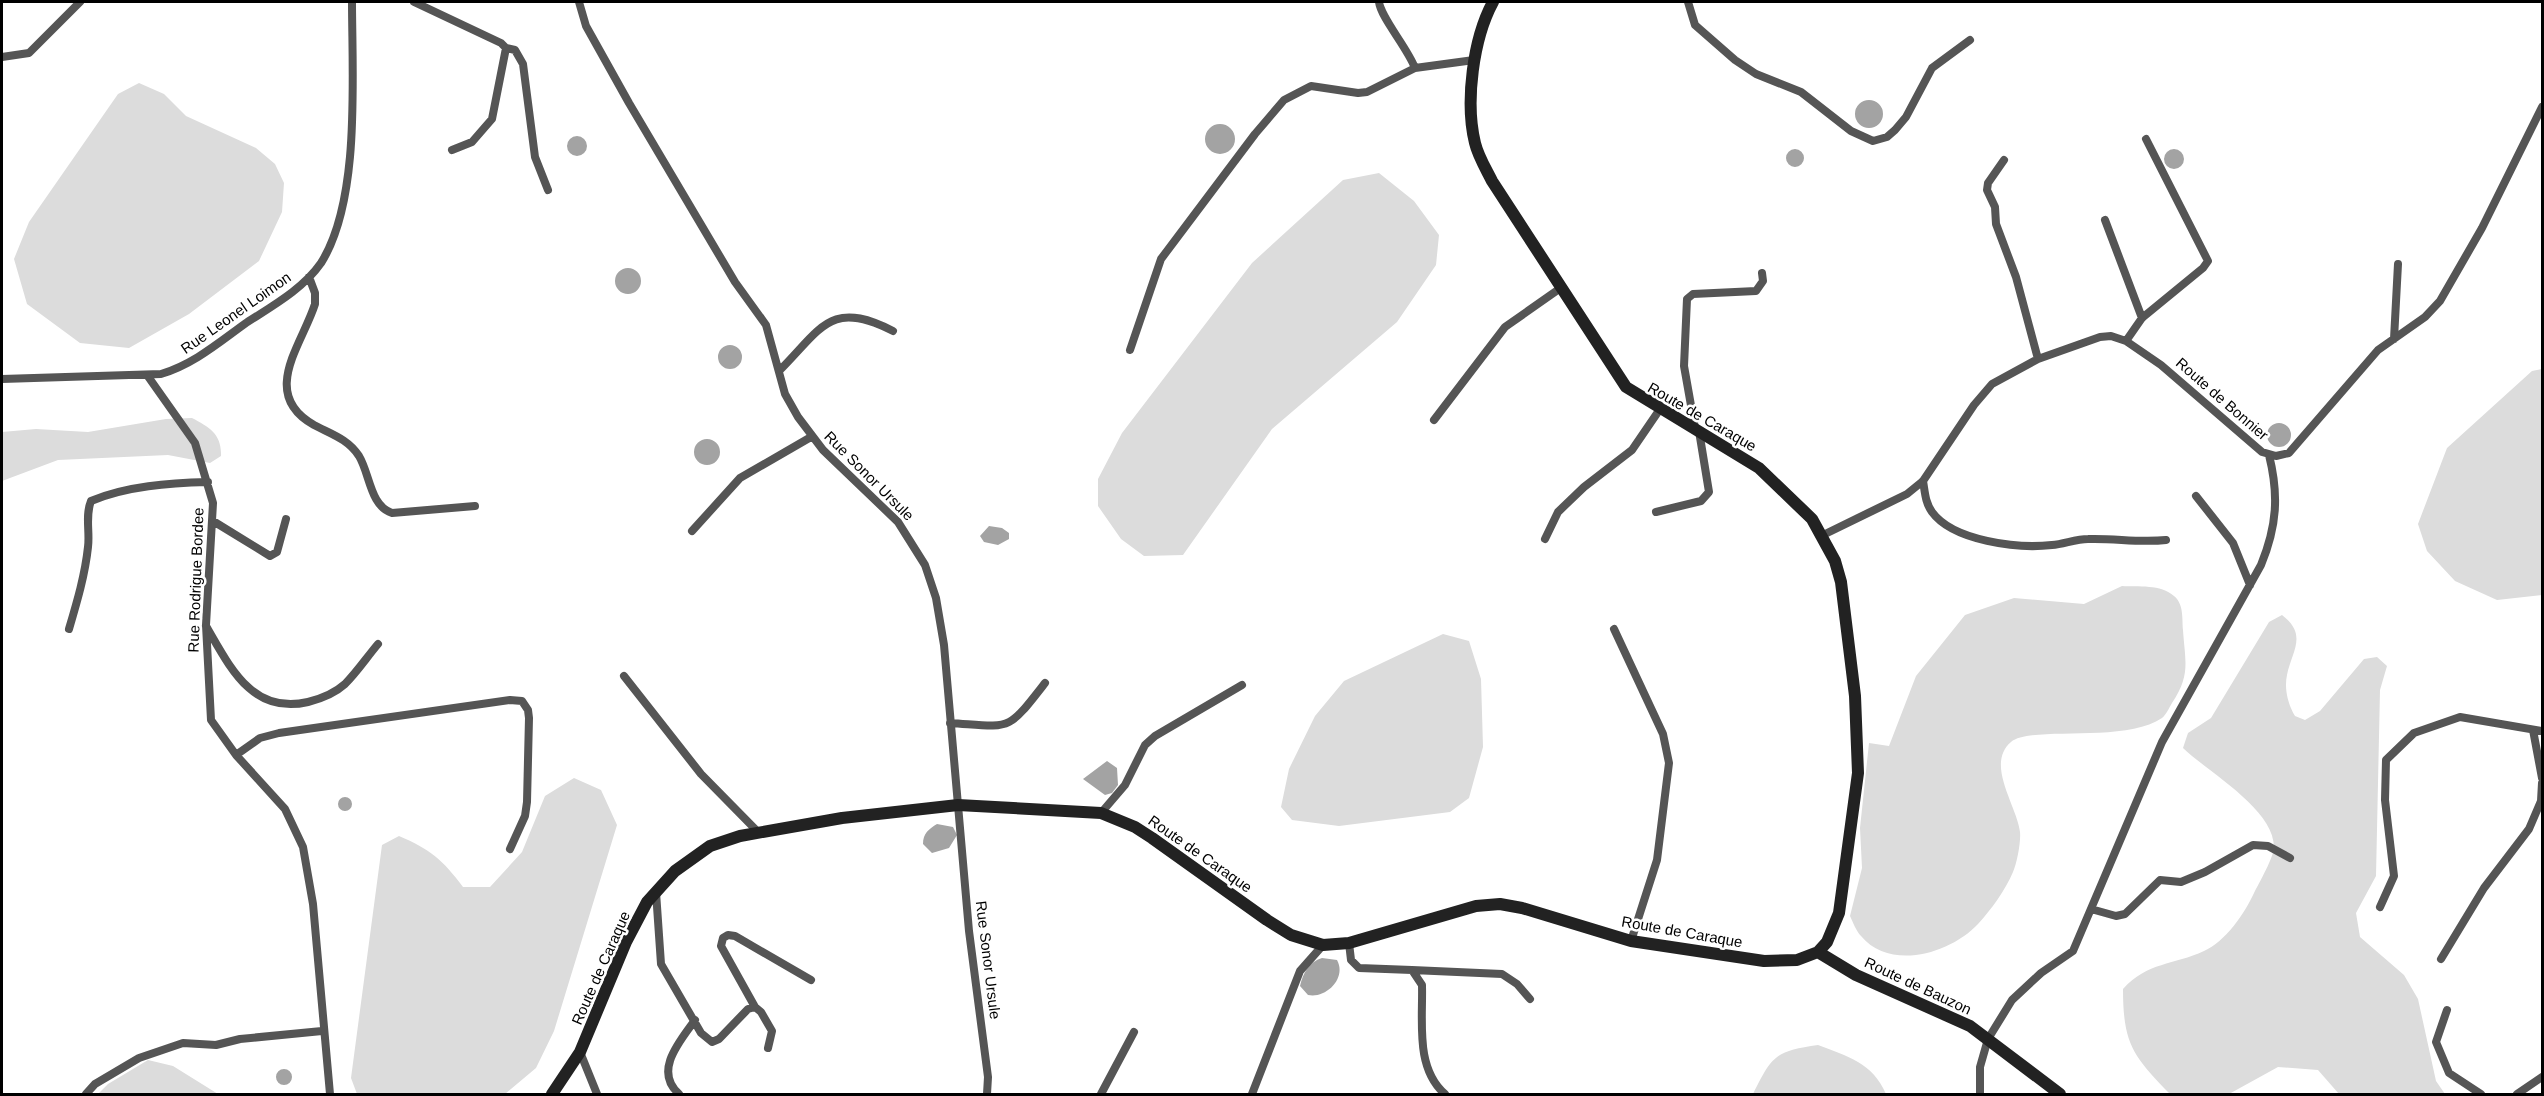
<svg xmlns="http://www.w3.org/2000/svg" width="2544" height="1096" font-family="Helvetica,sans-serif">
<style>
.green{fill:#dcdcdc}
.water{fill:#a3a3a3}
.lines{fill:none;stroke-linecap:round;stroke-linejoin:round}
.street{stroke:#555;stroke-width:8}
.secondary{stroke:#222;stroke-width:12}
.labels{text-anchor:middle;stroke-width:5;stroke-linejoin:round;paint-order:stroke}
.street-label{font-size:15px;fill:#000;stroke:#fff}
</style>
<rect width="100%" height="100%" fill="#fff"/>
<path class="green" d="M139,83L164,94L186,116L256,148L275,164L284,183L282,212L259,261L189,314L129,348L80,343L27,304L14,259L29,222L118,94Z
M1379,173L1414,201L1439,235L1436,265L1397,322L1272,429L1183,555L1144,556L1121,539L1098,506V479L1122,433L1252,263L1343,180Z
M2542,369V595L2497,600L2455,581L2427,551L2418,524L2447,448L2532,371Z
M192,418C209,427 222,434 221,456L210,463L168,455L58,460L2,481V432L36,429L88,432L166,419Z
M2122,586C2138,587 2161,584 2174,596C2184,604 2182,619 2183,630C2185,661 2191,675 2172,703C2169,708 2166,715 2162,718C2124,744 2031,725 2011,742C1985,764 2017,806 2020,832C2021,842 2017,863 2013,872C2006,889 1991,910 1978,924C1950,954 1890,971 1861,936C1856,931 1853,922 1850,916L1862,868L1860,828L1869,743L1889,746L1916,676L1965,615L2014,598L2084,604Z
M2282,615C2308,635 2292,651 2287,675C2284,689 2288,704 2295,716L2305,720L2320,711L2364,659L2377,657L2387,666L2380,690L2376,876L2356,913L2360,937L2404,975L2418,999L2436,1081L2445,1094H2339L2318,1070L2278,1067L2229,1094H2170C2133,1056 2123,1044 2123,989C2147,962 2174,965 2204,951C2225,942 2245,913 2254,893C2259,883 2274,857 2274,847C2274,809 2208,772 2183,748L2188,733L2211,718L2269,622Z
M1443,634L1469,641L1481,679L1483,747L1469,798L1450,812L1339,826L1292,820L1281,807L1289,769L1315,716L1344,681Z
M574,778L601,790L617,825L554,1031L536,1068L505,1094H357L351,1078L382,845L399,836C430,849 443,860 463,887H490L522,852L545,796Z
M1818,1045C1847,1056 1873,1063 1886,1094H1753C1772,1056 1775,1051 1818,1045Z
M148,1060L173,1066L218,1094H98L108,1084Z"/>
<path class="water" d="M1855 114a14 14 0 1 1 28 0a14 14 0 1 1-28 0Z
M1205 139a15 15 0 1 1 30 0a15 15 0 1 1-30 0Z
M567 146a10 10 0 1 1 20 0a10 10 0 1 1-20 0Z
M1786 158a9 9 0 1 1 18 0a9 9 0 1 1-18 0Z
M2164 159a10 10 0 1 1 20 0a10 10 0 1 1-20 0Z
M615 281a13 13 0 1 1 26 0a13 13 0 1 1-26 0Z
M718 357a12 12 0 1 1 24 0a12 12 0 1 1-24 0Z
M2267 435a12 12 0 1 1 24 0a12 12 0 1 1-24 0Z
M694 452a13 13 0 1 1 26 0a13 13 0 1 1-26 0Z
M989,526L1002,528L1009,533V539L998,545L984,542L980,536Z
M1107,761L1117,768L1118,785L1112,793L1105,795L1083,779Z
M338 804a7 7 0 1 1 14 0a7 7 0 1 1-14 0Z
M937,824L953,827L957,835L949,848L932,853L923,844C923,833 929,829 937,824Z
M1322,958L1337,960C1347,978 1326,999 1308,995L1300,986C1303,973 1309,962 1322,958Z
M276 1077a8 8 0 1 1 16 0a8 8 0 1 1-16 0Z"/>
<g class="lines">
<path class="street" d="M414,2L501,43L506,48L492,119L472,142L452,150
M579,2L586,26L629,103L735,282L766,325L785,394L798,417L823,450L898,522L925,565L936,598L944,645L969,931L988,1077L987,1094
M1688,2L1695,25L1735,60L1756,74L1801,92L1851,131L1873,141L1887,137L1895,130L1906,117L1932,68L1970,40
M506,48L515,50L523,64L535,157L548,190
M2,57L29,53L80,2
M1415,68L1474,60
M2004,160L1988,183L1987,190L1995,207L1996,224L2016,277L2038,359
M2105,220L2142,318
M309,277L315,293V304C302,345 259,394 314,425C331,434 348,439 359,456C370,474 370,506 392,513L475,506
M2394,339L2398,264
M2126,341L2142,318L2203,268L2208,261L2146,139
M1130,350L1161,259L1255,134L1284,100L1311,86L1358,93L1367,92L1415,68C1407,47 1381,18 1379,2
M779,371C822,328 830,299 893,331
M147,375L195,443L213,503L206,625L211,720L236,755L285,809L303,847L313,904L330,1094
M2,379L161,374C194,364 218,343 246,323C272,306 303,289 321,263C361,200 352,75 352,2
M1434,420L1505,327L1562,287
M1695,428L1684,366L1687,299L1693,294L1756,291L1763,281L1762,273
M1923,481C1925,492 1925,502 1932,512C1953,541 2018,549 2052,545C2064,544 2076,539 2088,539C2115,538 2139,543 2166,540
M2196,496L2233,543L2250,585
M1656,512L1701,501L1709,492L1699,431
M213,521L270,556L277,552L286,519
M692,531L740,478L811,437
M1821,536L1907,494L1923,481L1974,405L1992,384L2038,359L2100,337L2111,336L2126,341L2161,365L2262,452L2276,456L2289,453L2378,350L2425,317L2440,301L2482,228L2542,107
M1545,539L1558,512L1584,487L1632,450L1660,409
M206,626C230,667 252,715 308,702C320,699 335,693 345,684C357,672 367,657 378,644
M69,629C77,602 85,575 88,547C90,532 85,516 91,501C126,486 170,483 208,482
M1614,629L1663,734L1669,763L1657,860L1631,941
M624,676L701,774L759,833
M950,723C1012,727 1006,733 1045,683
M2533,730L2542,778
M236,755L260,738L279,733L510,700L522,701L528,710L529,718L527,802L525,816L510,849
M1101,813L1125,785L1145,745L1155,736L1242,685
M656,892L661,964L701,1033L712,1042L719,1039L748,1009L755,1007L761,1012L772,1031L768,1048
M2380,907L2394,876L2385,800L2386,760L2414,733L2460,717L2542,731
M2091,909L2116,916L2125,914L2160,880L2181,882L2205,872L2253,845L2268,846L2290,858
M1349,943L1351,960L1359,968L1412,970L1422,985C1423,1021 1415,1068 1445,1094
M2441,959L2484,888L2529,829L2541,801L2542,783
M1412,970L1502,974L1517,984L1530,999
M755,1007L721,946L723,938L728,935L735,936L811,980
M2447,1010L2436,1042L2449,1073L2481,1094
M580,1052L597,1094
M86,1094L95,1084L139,1058L183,1043L216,1045L240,1039L322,1031
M679,1094C653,1071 680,1041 695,1020
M1101,1094L1134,1032
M1252,1094L1300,971L1323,945
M1980,1094V1067L1988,1039L2012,1000L2041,973L2073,951L2162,742L2261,565C2277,526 2279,495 2269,455
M2517,1094L2542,1077"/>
<path class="secondary" d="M1818,952L1856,975L1970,1026L2060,1094
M552,1094L580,1052L626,942L647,902L675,871L710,846L740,836L842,818L958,805L1101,813L1135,827L1152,838L1267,920L1291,935L1323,945L1349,943L1476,906L1500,904L1522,908L1631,941L1764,961L1797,960L1818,952L1827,942L1839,913L1858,773L1855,696L1841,582L1835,561L1812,519L1759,468L1626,387L1492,181C1486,169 1478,156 1475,143C1465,102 1473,39 1493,2"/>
</g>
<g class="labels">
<g class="street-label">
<text transform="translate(236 313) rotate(-35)" y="5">Rue Leonel Loimon</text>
<text transform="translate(2222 399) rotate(41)" y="5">Route de Bonnier</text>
<text transform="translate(1702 417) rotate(30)" y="5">Route de Caraque</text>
<text transform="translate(869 476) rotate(45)" y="5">Rue Sonor Ursule</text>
<text transform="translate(196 580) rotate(-88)" y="5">Rue Rodrigue Bordee</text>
<text transform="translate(1200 854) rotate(35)" y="5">Route de Caraque</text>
<text transform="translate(1682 932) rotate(10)" y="5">Route de Caraque</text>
<text transform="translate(988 960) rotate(83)" y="5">Rue Sonor Ursule</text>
<text transform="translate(601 968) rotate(-66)" y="5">Route de Caraque</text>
<text transform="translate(1918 986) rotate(25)" y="5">Route de Bauzon</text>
</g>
</g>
<rect width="2544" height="1096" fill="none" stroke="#000000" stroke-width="6"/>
</svg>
